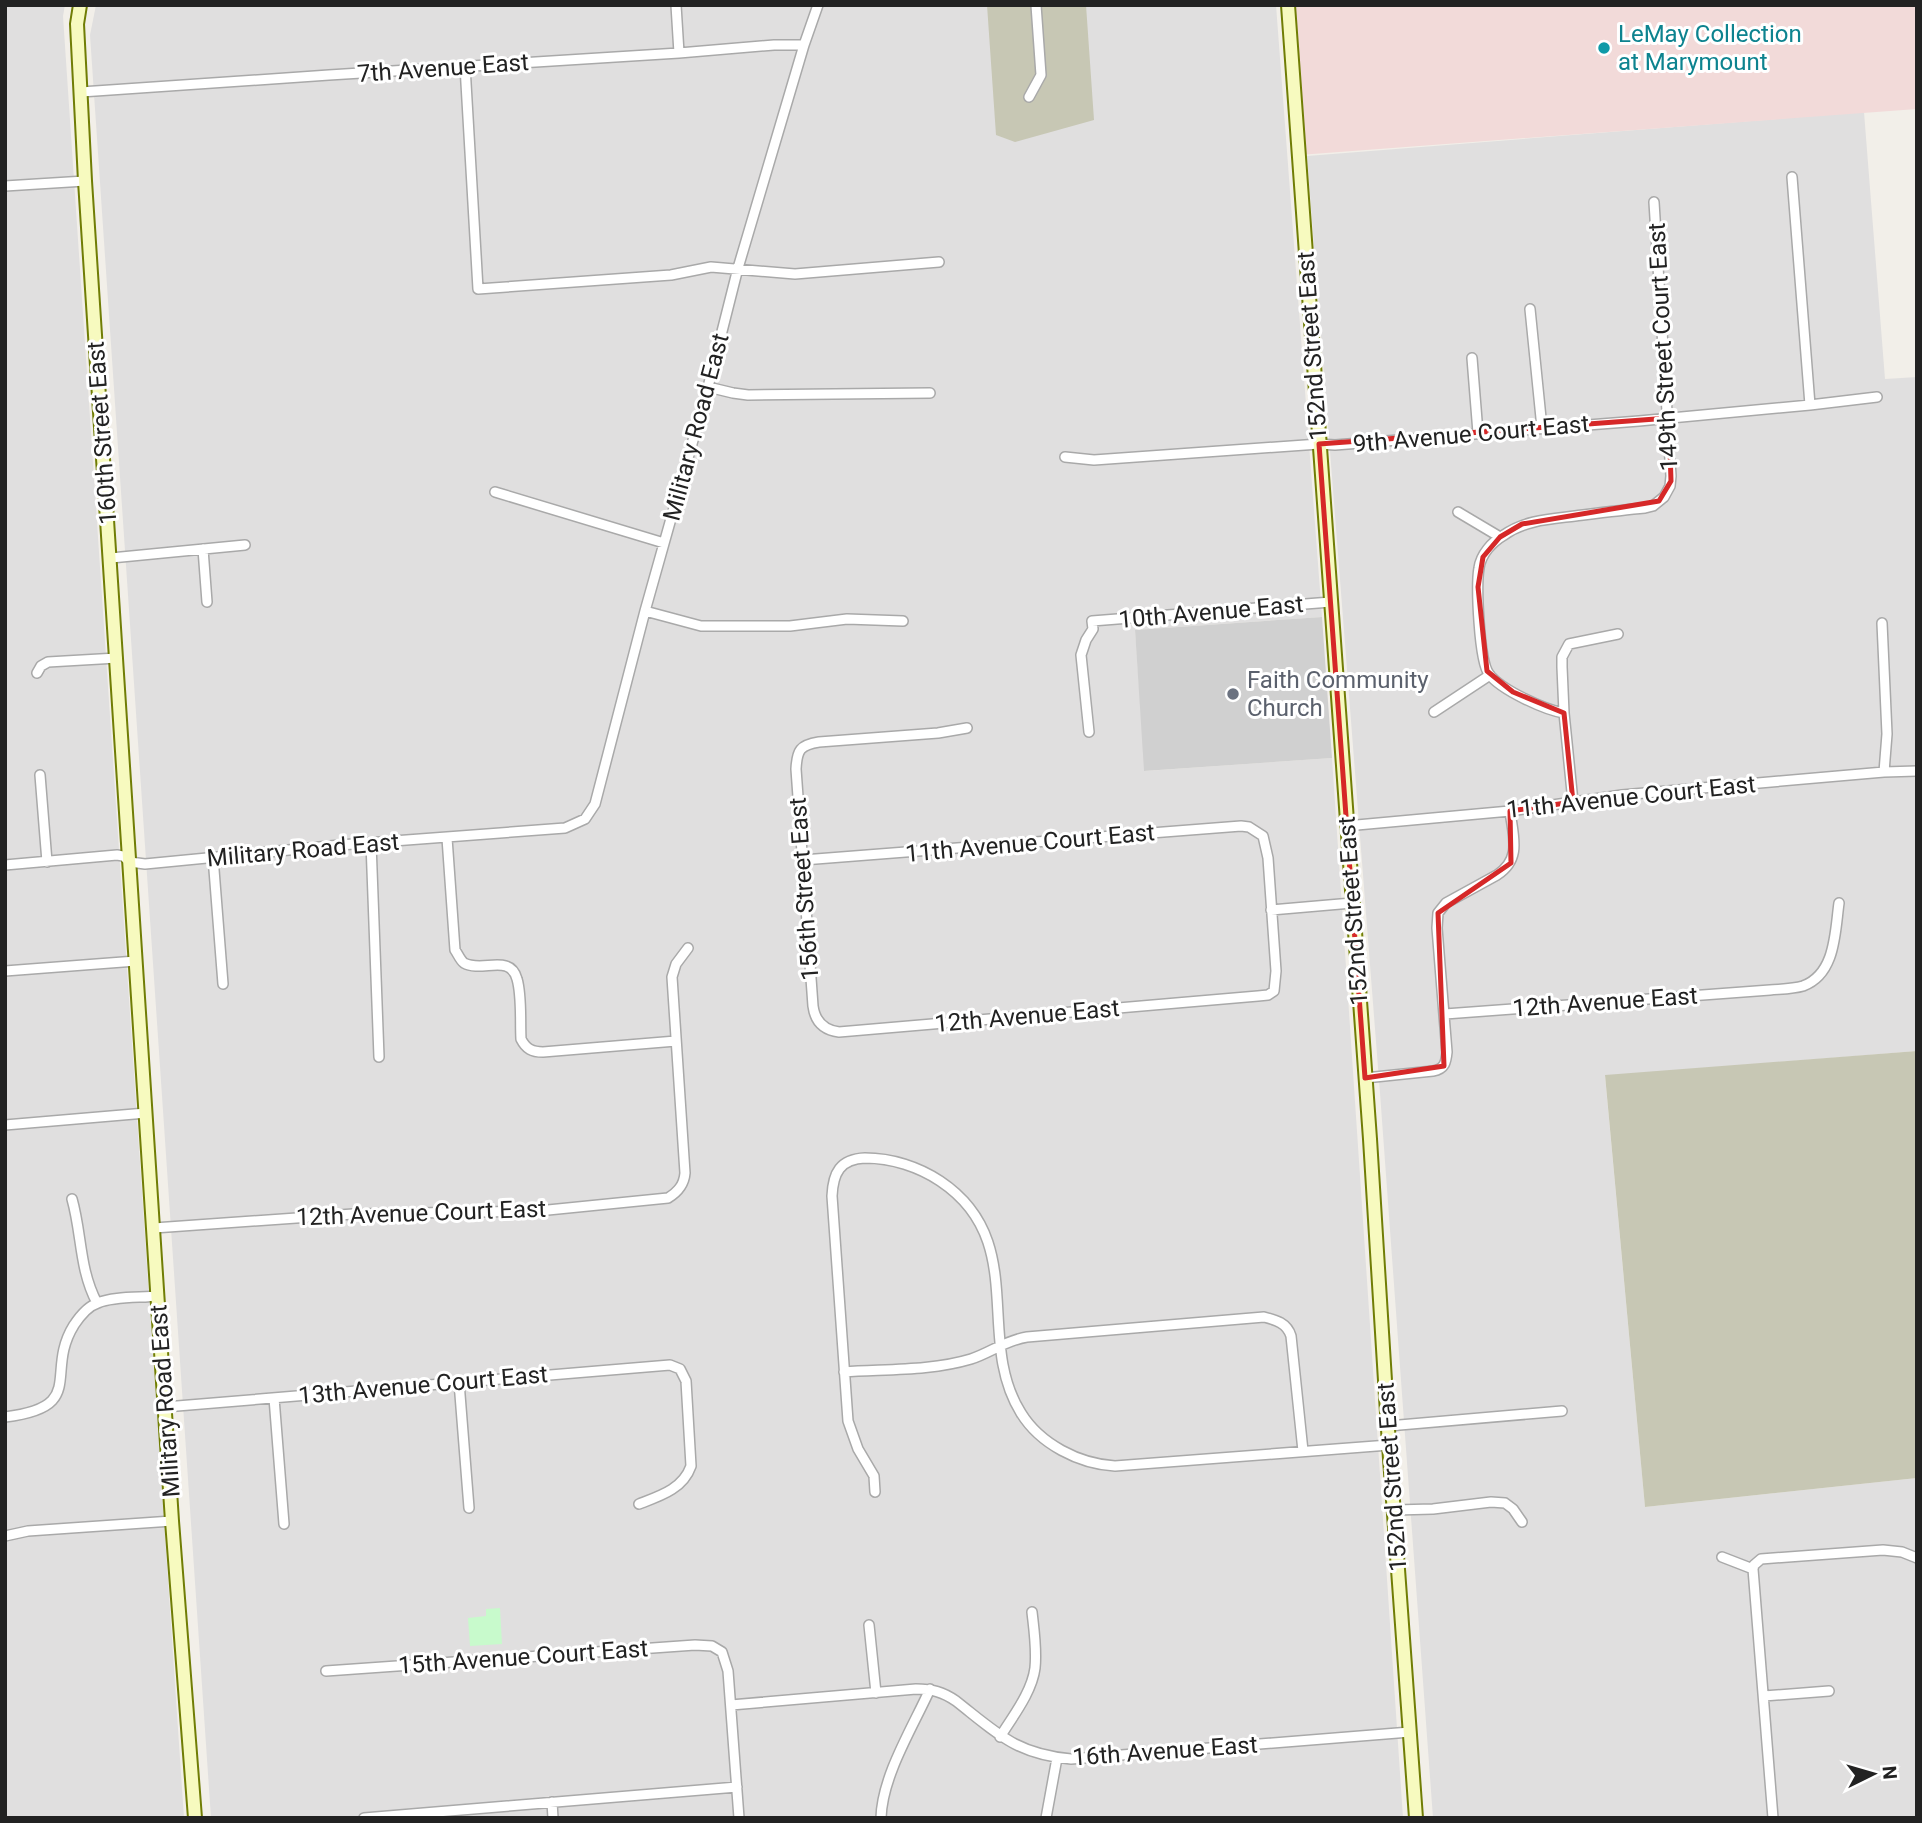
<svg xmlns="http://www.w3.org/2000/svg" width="1922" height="1823" font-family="Roboto,sans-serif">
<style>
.residential{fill:#e0dfdf}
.commercial{fill:#f2dad9}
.religious{fill:#d0d0d0}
.construction{fill:#c7c7b4}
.park{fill:#c8facc}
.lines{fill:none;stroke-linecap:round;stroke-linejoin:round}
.street-casing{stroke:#a9a9a9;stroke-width:12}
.secondary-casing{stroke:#707d05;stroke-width:16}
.street{stroke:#fff;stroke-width:9}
.secondary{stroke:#f7fabf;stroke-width:12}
.marked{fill:none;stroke:#d62828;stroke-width:5;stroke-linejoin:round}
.culture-dot{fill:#0f9aa8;stroke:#fff;stroke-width:2.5}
.worship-dot{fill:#6b7280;stroke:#fff;stroke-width:2.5}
.labels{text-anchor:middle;stroke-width:6;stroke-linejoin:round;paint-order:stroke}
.culture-label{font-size:24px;fill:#0d838f;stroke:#fff;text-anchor:start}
.street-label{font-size:24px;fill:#222;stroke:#fff}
.worship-label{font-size:24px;fill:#5b616d;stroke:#fff;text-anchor:start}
</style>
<rect width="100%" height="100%" fill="#f2efe9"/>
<path class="residential" d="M5,5H65L63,16L184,1818H5Z
M96,5H1276L1322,617L1135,630L1145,771L1332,758L1403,1818H211L90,35Z
M1864,112L1885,379L1917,377V1051L1605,1076L1645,1507L1917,1478V1818H1433L1380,1093L1307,156Z"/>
<path class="commercial" d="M1288,5H1917V109L1299,155Z"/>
<path class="religious" d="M1322,617L1332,758L1144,771L1135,630Z"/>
<path class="construction" d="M987,5H1086L1094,120L1015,142L996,135Z
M1917,1051V1478L1645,1507L1605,1075Z"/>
<path class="park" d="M500,1608L502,1644L470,1646L468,1618L486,1616V1609Z"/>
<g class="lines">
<g class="street-casing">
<path id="street" d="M676,5L679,53
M465,66L478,289L671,275L711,267L795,274L939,262
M81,92L329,75L679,53L774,45H804
M1029,97L1041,75L1036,5
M1792,177L1810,405
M5,186L85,181
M1530,309L1542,428
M1472,358L1478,433
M708,387L733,393L748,395L930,393
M1065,457L1094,460L1319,444L1335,445L1639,421L1810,405L1877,397
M495,492L664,543
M1458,512L1500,537
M203,549L207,602
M111,558L245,545
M645,611L701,626H790L847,619L903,621
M1882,623L1887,734L1884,772
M37,673L41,666L48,662L117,658
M1434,712L1490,675
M1564,713C1545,710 1501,690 1489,674C1479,661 1476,586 1479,568C1481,554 1492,542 1504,535C1525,520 1551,519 1575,516C1599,513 1622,510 1645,508L1653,506L1664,497L1670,486L1671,476L1654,202
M1089,732L1081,655L1086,640L1093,629L1092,621L1331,602
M40,775L47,862
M1573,802L1564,713L1562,667V657L1569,644L1618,634
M1346,826L1510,811L1622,795L1884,772L1917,771
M447,838L455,950C458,954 460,960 464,963C482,973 510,953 517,979C522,996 520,1021 521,1039C526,1049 532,1052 543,1052L676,1041
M371,843L379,1057
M213,857L223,984
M803,860L1241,826L1249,827L1263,836L1268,858L1276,971L1274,991L1268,995L1258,996L839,1032C823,1030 815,1021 813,1006L796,769C797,750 800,745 819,742L938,733L967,728
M5,865L117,855L123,856L130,862L145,864L340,845L565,828L585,819L595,804L645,611L708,387L738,268L804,45L818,5
M1271,910L1352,903
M5,971L136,961
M1445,1014L1770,990C1781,989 1793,989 1803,986C1836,974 1835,931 1839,903
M1365,1078L1433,1071C1445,1069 1446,1062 1447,1052L1437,928L1438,913L1446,903L1497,875C1522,859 1513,836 1510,811
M5,1125L146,1113
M72,1199C82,1234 79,1269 97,1303
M154,1228L353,1214L538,1211L668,1198C678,1192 684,1185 685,1173L672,977L676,964L688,948
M844,1372C886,1369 931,1371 971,1359C990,1353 1006,1340 1027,1337L1264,1317C1276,1320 1287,1323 1291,1336L1303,1451
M459,1382L469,1508
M274,1398L284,1524
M165,1407L670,1365L680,1369L686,1381L691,1466C683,1489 660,1496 639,1504
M5,1417C88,1407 44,1373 74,1325C80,1316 88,1306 98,1303C114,1296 140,1298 158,1296
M1388,1426L1562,1411
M875,1492L874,1476L858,1449L848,1421L832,1196C833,1173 840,1159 865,1158C892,1158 919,1167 940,1181C1030,1241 974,1338 1021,1413C1040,1444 1079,1464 1115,1466L1389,1445
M1395,1510L1433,1509L1491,1502L1505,1503L1513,1509L1522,1522
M5,1536L28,1531L172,1521
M1722,1557L1753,1569
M1753,1569L1773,1818
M1753,1569L1754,1565L1761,1559L1883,1550L1902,1552L1917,1558
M869,1625L876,1693
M326,1671L695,1645L712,1646L722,1652L728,1671L739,1818
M1764,1696L1829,1691
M731,1705L916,1689C932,1689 943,1692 956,1701C998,1734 1016,1754 1071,1759L1410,1732
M1000,1737C1013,1716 1032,1692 1035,1668C1037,1649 1034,1630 1032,1612
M552,1802L553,1818
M364,1818L737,1787
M881,1818C882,1776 913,1727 930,1689
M1046,1818L1057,1758"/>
</g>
<g class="secondary-casing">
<path id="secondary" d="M80,5L77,24L85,181L172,1521L195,1818
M1288,5L1370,1139L1389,1445L1416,1818"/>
</g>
<use href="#street" class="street"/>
<use href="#secondary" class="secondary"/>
</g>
<path class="marked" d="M1669,418L1671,481L1659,501L1522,524L1500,537L1483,557L1478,587L1487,671L1513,692L1564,713L1573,802L1510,811L1511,863L1438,913L1444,1066L1365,1078L1319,444Z"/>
<circle class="culture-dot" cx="1604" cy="48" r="7"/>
<circle class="worship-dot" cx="1233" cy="694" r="7"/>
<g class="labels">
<g class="culture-label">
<text x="1618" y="42">LeMay Collection<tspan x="1618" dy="28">at Marymount</tspan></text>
</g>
<g class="street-label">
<text transform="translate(443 68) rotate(-4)" y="8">7th Avenue East</text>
<text transform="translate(1312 346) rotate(-94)" y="8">152nd Street East</text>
<text transform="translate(1663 347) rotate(-93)" y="8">149th Street Court East</text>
<text transform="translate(696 427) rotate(-75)" y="8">Military Road East</text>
<text transform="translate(102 433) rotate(-94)" y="8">160th Street East</text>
<text transform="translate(1471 434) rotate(-5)" y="8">9th Avenue Court East</text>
<text transform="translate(1211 612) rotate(-5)" y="8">10th Avenue East</text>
<text transform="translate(1631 797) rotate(-6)" y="8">11th Avenue Court East</text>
<text transform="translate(1030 843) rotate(-5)" y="8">11th Avenue Court East</text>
<text transform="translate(303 850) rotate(-5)" y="8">Military Road East</text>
<text transform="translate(804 889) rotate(-94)" y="8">156th Street East</text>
<text transform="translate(1353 911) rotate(-94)" y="8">152nd Street East</text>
<text transform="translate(1605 1002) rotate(-4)" y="8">12th Avenue East</text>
<text transform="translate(1027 1016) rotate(-5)" y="8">12th Avenue East</text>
<text transform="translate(421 1213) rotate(-2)" y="8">12th Avenue Court East</text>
<text transform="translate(423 1385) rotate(-5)" y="8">13th Avenue Court East</text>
<text transform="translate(165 1401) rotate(-94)" y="8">Military Road East</text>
<text transform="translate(1392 1477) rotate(-94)" y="8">152nd Street East</text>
<text transform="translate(523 1657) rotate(-4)" y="8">15th Avenue Court East</text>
<text transform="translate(1165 1751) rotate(-4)" y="8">16th Avenue East</text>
</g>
<g class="worship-label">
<text x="1247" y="688">Faith Community<tspan x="1247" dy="28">Church</tspan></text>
</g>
</g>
<rect width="1922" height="1823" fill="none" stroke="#222222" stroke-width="14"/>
<g transform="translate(1873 1774) rotate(85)" stroke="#ffffff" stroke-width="5" paint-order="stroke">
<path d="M0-5L12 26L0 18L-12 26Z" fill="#222222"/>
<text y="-10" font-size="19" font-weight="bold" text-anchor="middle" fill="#222222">N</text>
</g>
</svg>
